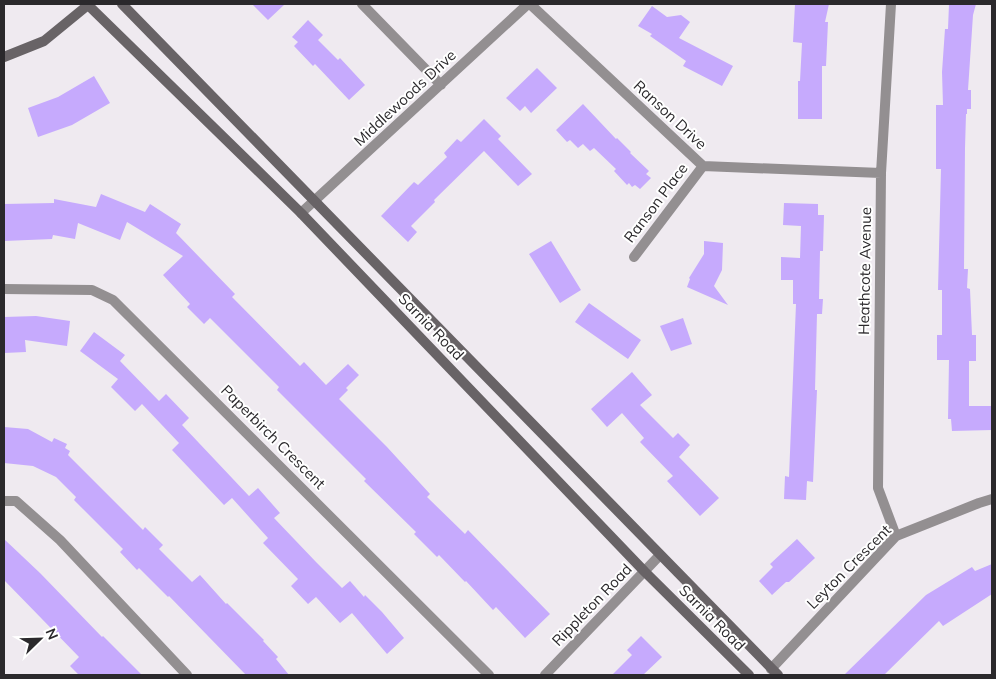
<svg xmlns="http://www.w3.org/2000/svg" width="996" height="679" font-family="Mulish,sans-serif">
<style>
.building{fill:#c6aafd}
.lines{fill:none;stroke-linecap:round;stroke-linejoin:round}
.street{stroke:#938f91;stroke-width:10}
.secondary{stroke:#686366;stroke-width:10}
.labels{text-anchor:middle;stroke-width:4;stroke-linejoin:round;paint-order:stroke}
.street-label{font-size:15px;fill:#2b292c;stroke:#fff}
</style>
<rect width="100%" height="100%" fill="#efeaf0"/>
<path class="building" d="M252,4H285L268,20Z
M795,4H829L825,22H828L826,66H822V119H798V81H800L802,43L793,42Z
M949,4H976L973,15L968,90H971V109H967V114H966L965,148L964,269H968L967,288L970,289L972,335H976V361H969V406H992V430L952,431L951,419H948L949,360H937V335H942V290H938L941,169H936V105H943L942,72L945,29H948Z
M652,6L667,17L681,15L690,22L679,38L733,66L722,86L683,66L686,61L650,36L652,34L638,26Z
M308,20L323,35L318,40L338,60L340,58L365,85L349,100L315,64L313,66L294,46L298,42L292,37Z
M537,68L557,88L531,113L525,106L520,111L506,98Z
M94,76L110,103L72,125L38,137L28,108L58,97Z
M583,104L616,139L617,138L631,152L630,153L649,171L646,174L651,178L640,189L635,185L632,187L629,183L627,185L614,171L616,169L594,148L590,151L583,144L578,148L570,140L567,142L556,130Z
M484,119L501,136L498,139L532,174L518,186L484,151L434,200L435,202L411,226L417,232L408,242L381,216L414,182L418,185L447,157L444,153L457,139L461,142Z
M101,194L145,212L150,204L181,224L176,233L235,294L232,297L300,366L304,362L326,385L348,364L359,375L346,388L348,390L339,399L387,447L430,494L427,497L465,534L468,530L550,614L525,638L496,607L493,610L466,581L465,582L439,555L437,557L414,534L416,532L364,481L366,479L277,390L279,387L210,318L204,324L187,307L190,304L163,275L183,256L127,222L120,240L78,223L75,239L53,235L52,239L4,241V204L54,203V199L96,207Z
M784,203L818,204V215H824L823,251H820L819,299H823L822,314H817L815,390H817L813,482L807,481L806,500L784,499L785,476L789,477L796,304H793V280H781V257L800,258L801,226L783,225Z
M551,241L581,290L560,303L529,254Z
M704,241L723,243L722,270L714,286L728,305L687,287L690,279L689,278L704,254Z
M589,303L641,340L628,359L575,322Z
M36,316L70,321L67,346L25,340L26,352L4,353V317Z
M683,318L692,344L671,351L660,326Z
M94,332L125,355L120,361L159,401L166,394L189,418L182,425L249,496L258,488L280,513L274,518L316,562L342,588L350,581L364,597L365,595L382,612L404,638L387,654L352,613L340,623L316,597L308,604L291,586L298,579L263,543L268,538L232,498L224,505L172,450L179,443L142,404L135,411L111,387L118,379L80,351Z
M632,372L652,395L640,405L673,438L678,433L690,445L679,457L719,498L700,516L667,481L673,476L640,442L644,438L622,413L607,427L591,409Z
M4,427L28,429L52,442L54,438L67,444L65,448L70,451L68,455L143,530L145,527L163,545L159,549L192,582L200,575L226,604L227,603L264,640L263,641L278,657L276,659L289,675H246L169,596L168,597L139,568L137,570L120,552L123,549L74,500L76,497L56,477L33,466L4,463Z
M4,539L40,573L102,637L103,636L142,675H79L70,666L79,657L4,580Z
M797,539L815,558L789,582H786L772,595L759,581L773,567L770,564Z
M992,564V594L943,626L939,621L884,675H844L926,595L972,567L975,571Z
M641,636L662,657L643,675H612L632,655L627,650Z"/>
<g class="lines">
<path class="street" d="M362,4L441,85
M530,4L703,166L881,173
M891,4L881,173L878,488L896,536
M301,213L528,4
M634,257L703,166
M4,289L92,290L113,300L489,675
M4,501H16L60,540L187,675
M771,669L896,536L979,503L992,499
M545,675L660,555"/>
<path class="secondary" d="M87,4L301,213L645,572L749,675
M122,4L778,675
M4,57L44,41L88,5"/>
</g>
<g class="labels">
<g class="street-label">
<text transform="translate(405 98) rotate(-43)" y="5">Middlewoods Drive</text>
<text transform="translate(670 115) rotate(43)" y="5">Ranson Drive</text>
<text transform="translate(656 203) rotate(-53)" y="5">Ranson Place</text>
<text transform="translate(865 271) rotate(-89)" y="5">Heathcote Avenue</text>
<text transform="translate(431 327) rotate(46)" y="5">Sarnia Road</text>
<text transform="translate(273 437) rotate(45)" y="5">Paperbirch Crescent</text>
<text transform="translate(849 567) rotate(-45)" y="5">Leyton Crescent</text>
<text transform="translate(592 605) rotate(-46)" y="5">Rippleton Road</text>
<text transform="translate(712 618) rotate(45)" y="5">Sarnia Road</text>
</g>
</g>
<rect width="996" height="679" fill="none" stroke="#2b292c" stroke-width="10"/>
<g transform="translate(40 639) rotate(67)" stroke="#ffffff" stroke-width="4" paint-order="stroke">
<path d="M0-4L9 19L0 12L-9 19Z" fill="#2b292c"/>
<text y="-8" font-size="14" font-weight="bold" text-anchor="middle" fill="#2b292c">N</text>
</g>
</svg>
